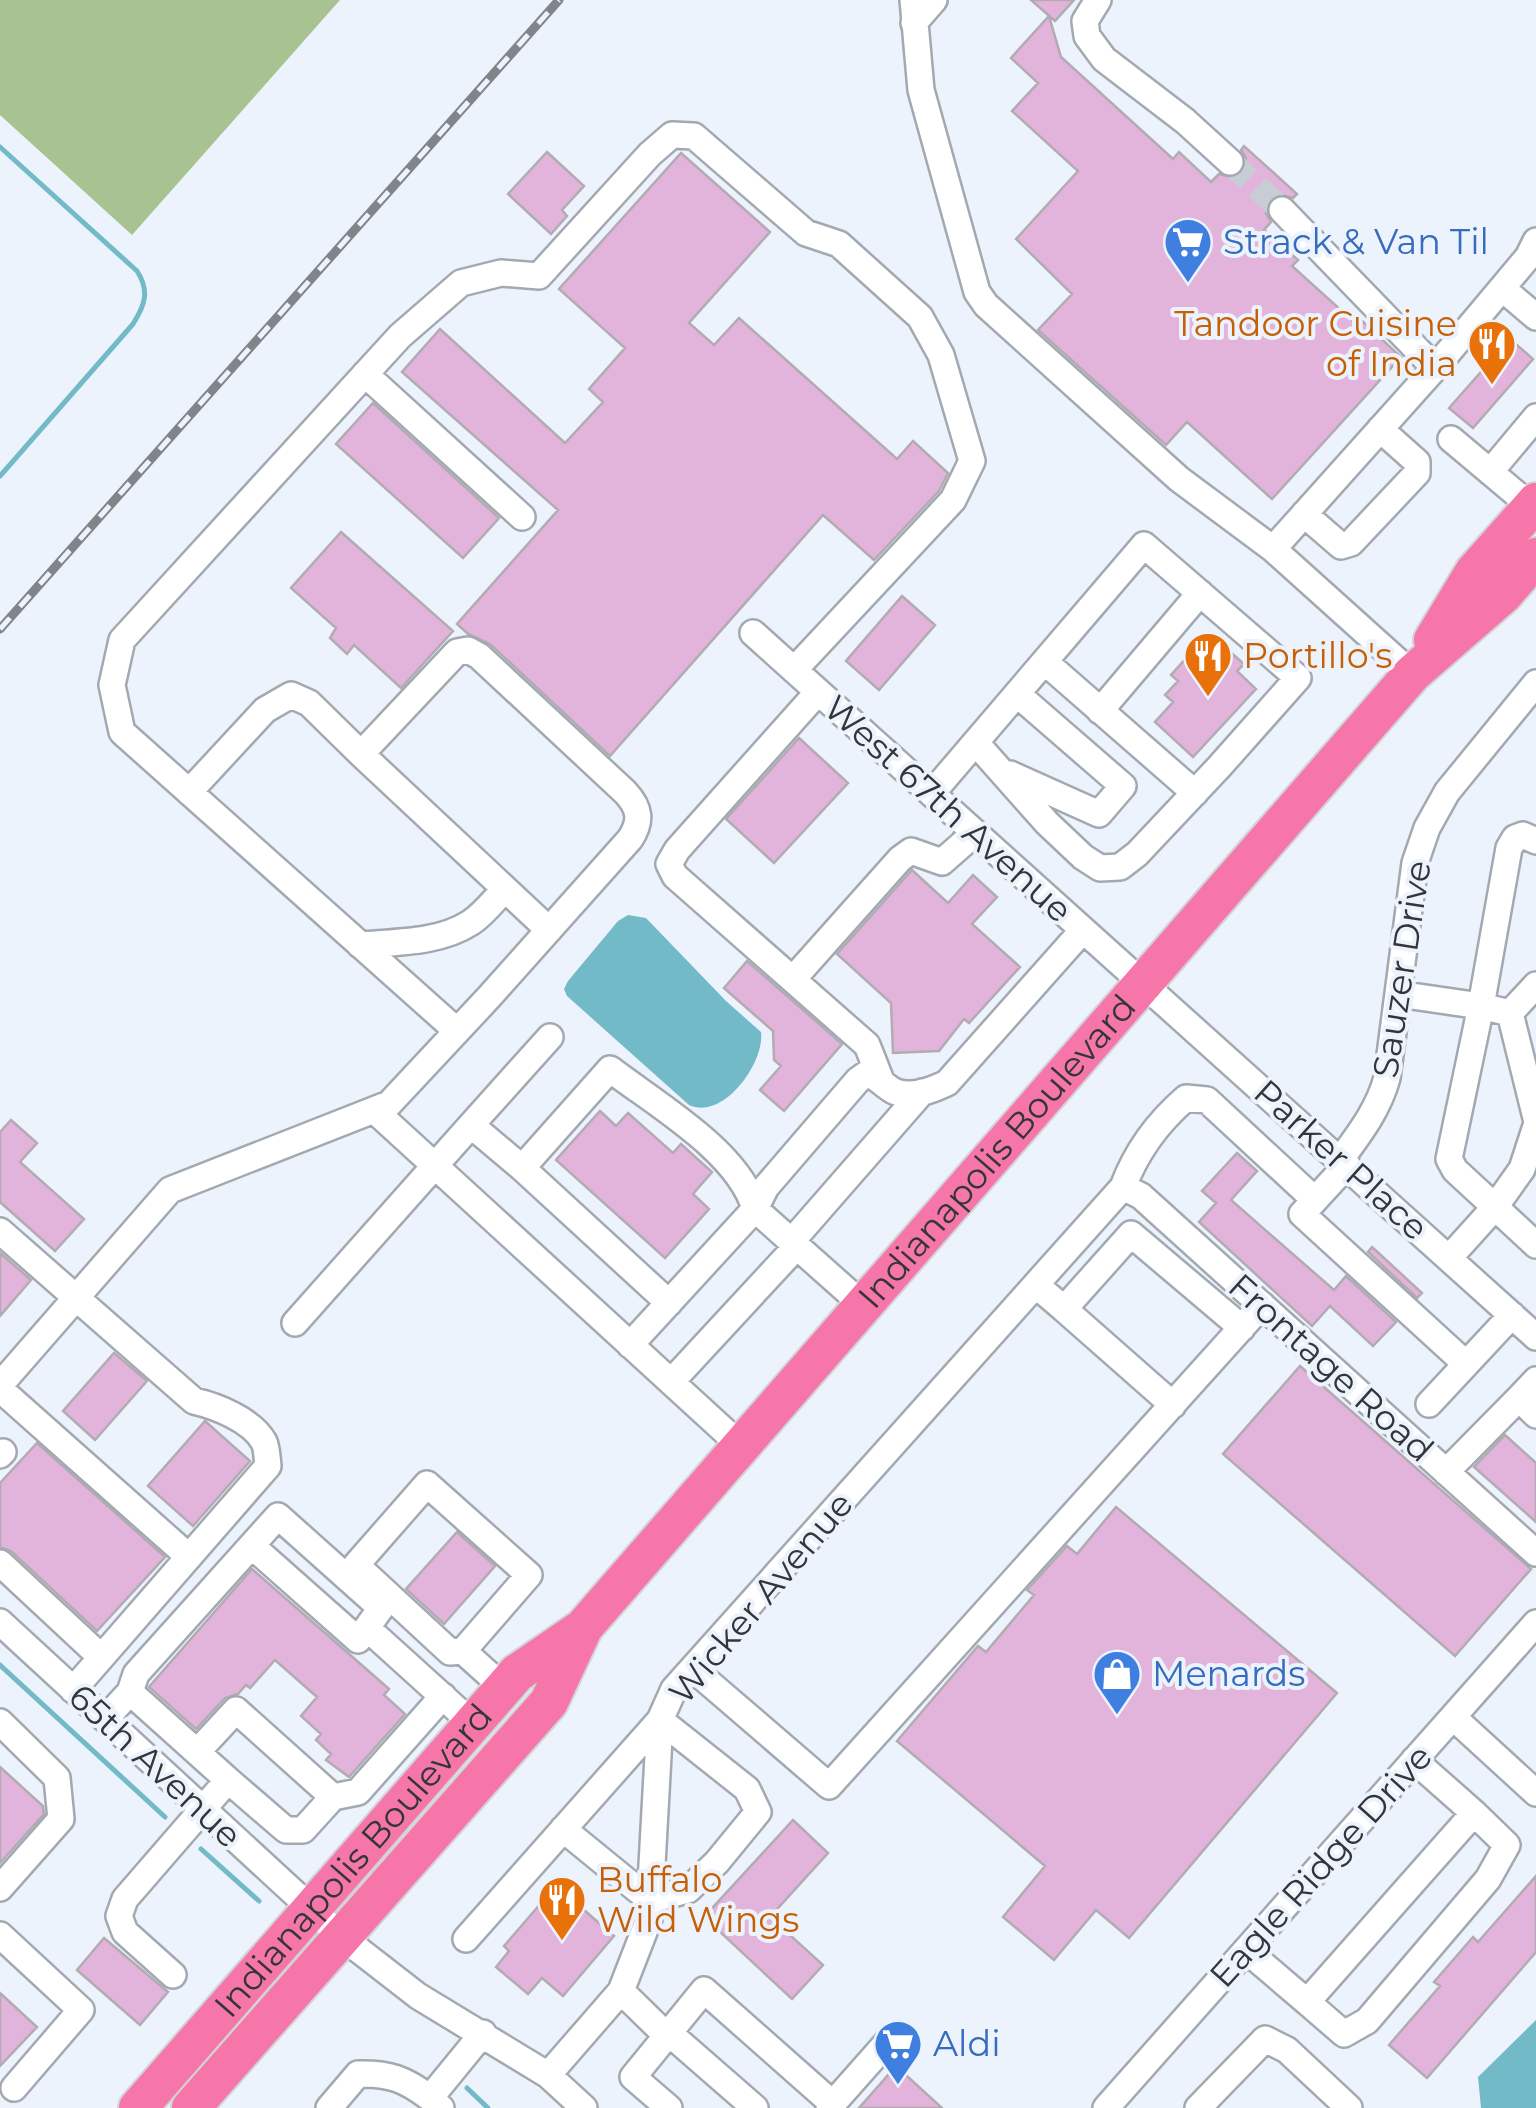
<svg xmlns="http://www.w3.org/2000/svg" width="1536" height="2108" font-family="Montserrat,sans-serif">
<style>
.forest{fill:#a8c391}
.water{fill:#72bac8}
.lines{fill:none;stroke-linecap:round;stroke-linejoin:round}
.stream{stroke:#72bac8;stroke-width:5}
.building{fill:#e2b3db;stroke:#b3abb2;stroke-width:2.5}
.minor-tunnel{stroke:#c8cdd5;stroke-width:25;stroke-dasharray:25 12;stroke-linecap:butt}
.minor-casing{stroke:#a3a9b1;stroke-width:30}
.highway-casing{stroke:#d2d3d3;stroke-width:42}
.minor{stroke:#fff;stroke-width:25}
.highway{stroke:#f676aa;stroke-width:38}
.rail-casing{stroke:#81858a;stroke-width:9}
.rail{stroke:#edf3fc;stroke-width:5;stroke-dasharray:15;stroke-linecap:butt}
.labels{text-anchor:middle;stroke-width:8;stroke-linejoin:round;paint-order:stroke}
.shop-label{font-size:35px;fill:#366cbe;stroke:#edf3fc;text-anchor:start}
.food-label{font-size:35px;fill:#c56008;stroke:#edf3fc;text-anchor:start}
.street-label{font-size:35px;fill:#333639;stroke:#edf3fc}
</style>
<rect width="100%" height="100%" fill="#edf3fc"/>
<path class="forest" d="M0,0H340L132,235L0,115Z"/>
<path class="water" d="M628,915L646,918L726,1001L761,1032C765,1063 723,1121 689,1105L567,996L564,989L568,981L618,921Z
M1536,2020V2108H1481L1478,2077Z"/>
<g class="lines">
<path class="stream" d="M0,147L137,271C150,291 145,305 133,324L0,476
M0,1665L165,1817
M201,1849L259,1901
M467,2088L488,2108"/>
</g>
<path class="building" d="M1031,0H1074L1055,21Z
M1049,16L1061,57L1173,159L1179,152L1211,182L1219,174L1234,178L1243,172L1246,158L1241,150L1244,146L1297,194L1293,198L1279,194L1270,199L1266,213L1271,222L1264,230L1298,260L1292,266L1354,322L1358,317L1401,357L1272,499L1187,422L1166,445L1038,330L1072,294L1016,239L1078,171L1012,111L1038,83L1011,58Z
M547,152L584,186L562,210L567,216L551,234L508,194Z
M681,153L770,232L689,323L714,345L739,318L897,459L913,441L948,473L939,491L874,560L823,515L610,756L490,644L468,634L457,624L558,510L402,372L440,329L565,443L603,402L589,389L625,348L559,289Z
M1510,339L1533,359L1473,428L1449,408Z
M373,403L499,518L463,558L336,444Z
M341,532L453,631L401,688L354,645L347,654L330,638L336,628L291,588Z
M902,596L935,625L879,690L846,661Z
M1209,633L1244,664L1237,671L1256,689L1193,757L1155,722L1173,702L1165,695L1178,681L1171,675Z
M799,738L848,783L774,863L726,819Z
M912,870L948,903L973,875L997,897L972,924L1020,967L969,1023L964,1019L939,1051L893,1053L891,1003L837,954Z
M747,961L842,1044L784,1111L760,1090L781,1066L774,1060L773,1031L724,988Z
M600,1111L616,1126L628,1113L673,1153L681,1144L712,1172L693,1194L709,1209L665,1258L556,1160Z
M11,1120L37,1143L20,1162L84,1219L55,1251L0,1202V1132Z
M1237,1153L1257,1171L1231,1200L1334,1290L1346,1276L1396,1322L1373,1346L1330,1306L1312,1326L1199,1222L1216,1203L1202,1191Z
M1372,1247L1422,1293L1417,1298L1368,1252Z
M0,1253L31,1280L0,1316Z
M114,1353L147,1381L95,1440L63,1411Z
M1300,1366L1531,1569L1455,1656L1223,1454Z
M205,1421L250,1461L193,1526L148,1486Z
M1505,1435L1536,1463V1522L1474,1467Z
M37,1443L165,1557L97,1631L11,1551L0,1547V1483Z
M1116,1507L1337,1693L1129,1938L1096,1910L1054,1960L1003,1917L1045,1866L897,1741L978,1646L986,1652L1034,1595L1027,1590L1067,1546L1077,1554Z
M457,1532L495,1566L444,1624L406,1589Z
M252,1569L389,1689L384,1695L405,1714L349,1777L326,1760L331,1754L316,1740L321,1734L301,1716L317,1697L275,1660L250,1688L246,1685L238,1694L225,1698L196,1729L149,1687Z
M0,1767L43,1806L44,1814L0,1863Z
M793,1820L828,1853L770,1917L823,1965L792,1999L704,1917Z
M1536,1876V1952L1427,2078L1389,2045L1440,1986L1434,1982L1473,1937L1478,1942Z
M561,1890L614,1936L563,1996L542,1978L528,1994L496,1967L509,1951L504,1946L542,1902L547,1907Z
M104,1938L168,1992L140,2025L77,1970Z
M0,1993L37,2027L0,2066Z
M896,2066L942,2108H859Z"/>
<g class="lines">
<path class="minor-tunnel" d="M1230,162L1282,210"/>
<g class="minor-casing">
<path id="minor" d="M913,0L921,90L977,292L986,305L1179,479L1273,549
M1098,0L1085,21L1087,36L1104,59L1185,121L1230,162
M914,23L934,0
M1282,210L1435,368
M1503,289L1536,317
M365,374L522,517
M1451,439L1532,507
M1490,472L1536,417
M1304,514L1341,546L1351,543L1417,473V462L1380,429
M753,633L1536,1337
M1045,662L1195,793
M1412,674L1273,549L1435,368L1528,257L1536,241
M818,692L677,850L669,864L675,876L867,1045L880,1078
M1100,711L1200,593
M1010,774L1099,814L1123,786L1017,694
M189,792L265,710L291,695L309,703L361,754
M933,792L1144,545L1298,678L1219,767L1137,854L1120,867L1100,868L1083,857L1047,823L976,743
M360,945C396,942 439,943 470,923C483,915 494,900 505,889
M793,979L900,859L911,851L942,862L975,833
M1536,985L1510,1013L1536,1118
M1398,994L1481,1006L1509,848L1515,838L1523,835L1536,841
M1510,1013L1481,1006L1449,1159L1455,1170L1495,1207L1522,1169L1536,1126
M457,1031L122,732L112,685L122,640L400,336L461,283L501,273L539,276L650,154L672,135L694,136L806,233L839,244L920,317L941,355L972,461L953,500L794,670
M374,1110L741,1446
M1341,1159C1360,1133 1378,1110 1387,1078L1415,863L1427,828L1447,792L1536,683
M1347,1165L1302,1214L1466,1364
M522,1168L471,1125L550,1037
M1123,1187L1141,1196L1536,1553
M0,1231L194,1401C216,1406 252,1420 264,1442C267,1448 267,1459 268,1466L73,1690
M791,1242L922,1092
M1449,1258L1495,1207L1536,1245
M1036,1285L1064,1309L1131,1234L1242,1328
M864,1306L755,1209L766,1187L858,1080L868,1073C879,1078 886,1088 896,1092C913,1098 932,1090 947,1083L1083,930
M1064,1309L1173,1405
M295,1323L471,1125
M630,1345L755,1209C739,1152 657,1105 610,1069L522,1168L669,1303
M671,1382L796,1247
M0,1385L170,1190L389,1104L489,997C536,944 583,892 630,839C642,821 640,808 625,792L479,656L468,650L457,652L361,754L549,930
M0,1389L189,1557
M1519,1398L1536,1380
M1429,1404L1512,1315
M0,1455L3,1452
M1446,1472L1519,1398L1536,1415
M0,1563L101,1657
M0,1622L342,1937L418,1996L548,2075L584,2108
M367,1628L473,1724
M463,1651L450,1652L356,1565L427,1484L529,1575L463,1651L504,1688
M693,1669L829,1786L1262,1305
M130,1692L228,1780
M1453,1717L1536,1793
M105,1719L130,1692L136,1674L278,1516L381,1608L358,1640L252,1546
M0,1722L57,1778L61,1819L0,1888
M197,1752L236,1710L333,1797
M0,1935L81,2010L14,2088
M466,1939L660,1720L747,1789L758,1812L717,1862L688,1890L650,1900L563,1829
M1246,1950L1307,2002L1474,1813L1414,1760
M173,1975L125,1932L119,1916L125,1899L228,1780L286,1830H303L333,1797L358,1792L443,1696
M621,1991L667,2036
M1307,2002L1344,2034L1367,2021L1488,1879L1507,1845L1474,1813
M669,2033L755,2108
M548,2075L621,1991L649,1919L660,1720L674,1689L1123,1187C1136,1152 1157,1123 1186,1098L1207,1100L1315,1200
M329,2108L358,2074C389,2073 405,2079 430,2098
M441,2108L430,2098L483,2033
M669,2108L633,2077L704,1990L833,2104
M829,2108L891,2038
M1106,2108L1536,1623
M1198,2108L1265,2039L1287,2050L1349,2108"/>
</g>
<g class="highway-casing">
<g id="highway">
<path d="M1433,640L1474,572L1536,502"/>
<path id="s1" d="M138,2108L517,1673L583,1628L1412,674L1503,595L1536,557"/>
<path d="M191,2108L549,1702L582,1631"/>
</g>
</g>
<use href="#minor" class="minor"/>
<use href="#highway" class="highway"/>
<g class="rail-casing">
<path id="rail" d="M0,629L559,0"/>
</g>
<use href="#rail" class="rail"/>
</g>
<defs>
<g id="supermarket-pin" transform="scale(2.5)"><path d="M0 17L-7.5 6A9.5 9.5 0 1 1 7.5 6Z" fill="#3f7fe0" stroke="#edf3fc"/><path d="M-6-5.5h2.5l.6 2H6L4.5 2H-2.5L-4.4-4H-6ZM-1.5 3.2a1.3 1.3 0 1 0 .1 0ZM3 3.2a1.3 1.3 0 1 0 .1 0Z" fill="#fff"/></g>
<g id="restaurant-pin" transform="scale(2.5)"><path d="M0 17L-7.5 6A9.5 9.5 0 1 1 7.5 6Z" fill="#e8710a" stroke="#edf3fc"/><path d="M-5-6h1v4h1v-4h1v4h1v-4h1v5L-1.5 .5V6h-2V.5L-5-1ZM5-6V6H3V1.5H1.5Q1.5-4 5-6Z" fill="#fff"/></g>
<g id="shop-pin" transform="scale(2.5)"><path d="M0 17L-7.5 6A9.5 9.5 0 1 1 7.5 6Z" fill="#3f7fe0" stroke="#edf3fc"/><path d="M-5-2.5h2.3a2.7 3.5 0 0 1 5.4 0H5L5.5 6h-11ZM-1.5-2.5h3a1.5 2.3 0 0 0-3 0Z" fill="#fff"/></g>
</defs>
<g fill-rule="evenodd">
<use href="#supermarket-pin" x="1188" y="242"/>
<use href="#restaurant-pin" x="1492" y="344"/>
<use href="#restaurant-pin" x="1208" y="656"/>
<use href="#shop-pin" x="1117" y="1674"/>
<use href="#restaurant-pin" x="562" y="1900"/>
<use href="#supermarket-pin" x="898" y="2044"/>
</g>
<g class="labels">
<g class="shop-label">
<text x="1223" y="254">Strack &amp; Van Til</text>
<text x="1152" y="1686">Menards</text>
<text x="933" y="2056">Aldi</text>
</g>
<g class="food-label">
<text x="1457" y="336" text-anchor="end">Tandoor Cuisine<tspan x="1457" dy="40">of India</tspan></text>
<text x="1243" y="668">Portillo's</text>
<text x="597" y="1892">Buffalo<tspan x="597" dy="40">Wild Wings</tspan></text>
</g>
<g class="street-label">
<text transform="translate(948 809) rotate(42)" y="12">West 67th Avenue</text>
<text transform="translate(1402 969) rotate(-81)" y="12">Sauzer Drive</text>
<text dy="12" stroke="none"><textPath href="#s1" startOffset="1288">Indianapolis Boulevard</textPath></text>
<text transform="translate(1341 1160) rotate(42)" y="12">Parker Place</text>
<text transform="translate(1331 1368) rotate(42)" y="12">Frontage Road</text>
<text transform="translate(761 1598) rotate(-50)" y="12">Wicker Avenue</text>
<text transform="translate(155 1766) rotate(43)" y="12">65th Avenue</text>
<text dy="12" stroke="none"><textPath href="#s1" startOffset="328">Indianapolis Boulevard</textPath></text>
<text transform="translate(1321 1866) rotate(-48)" y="12">Eagle Ridge Drive</text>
</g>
</g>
</svg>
